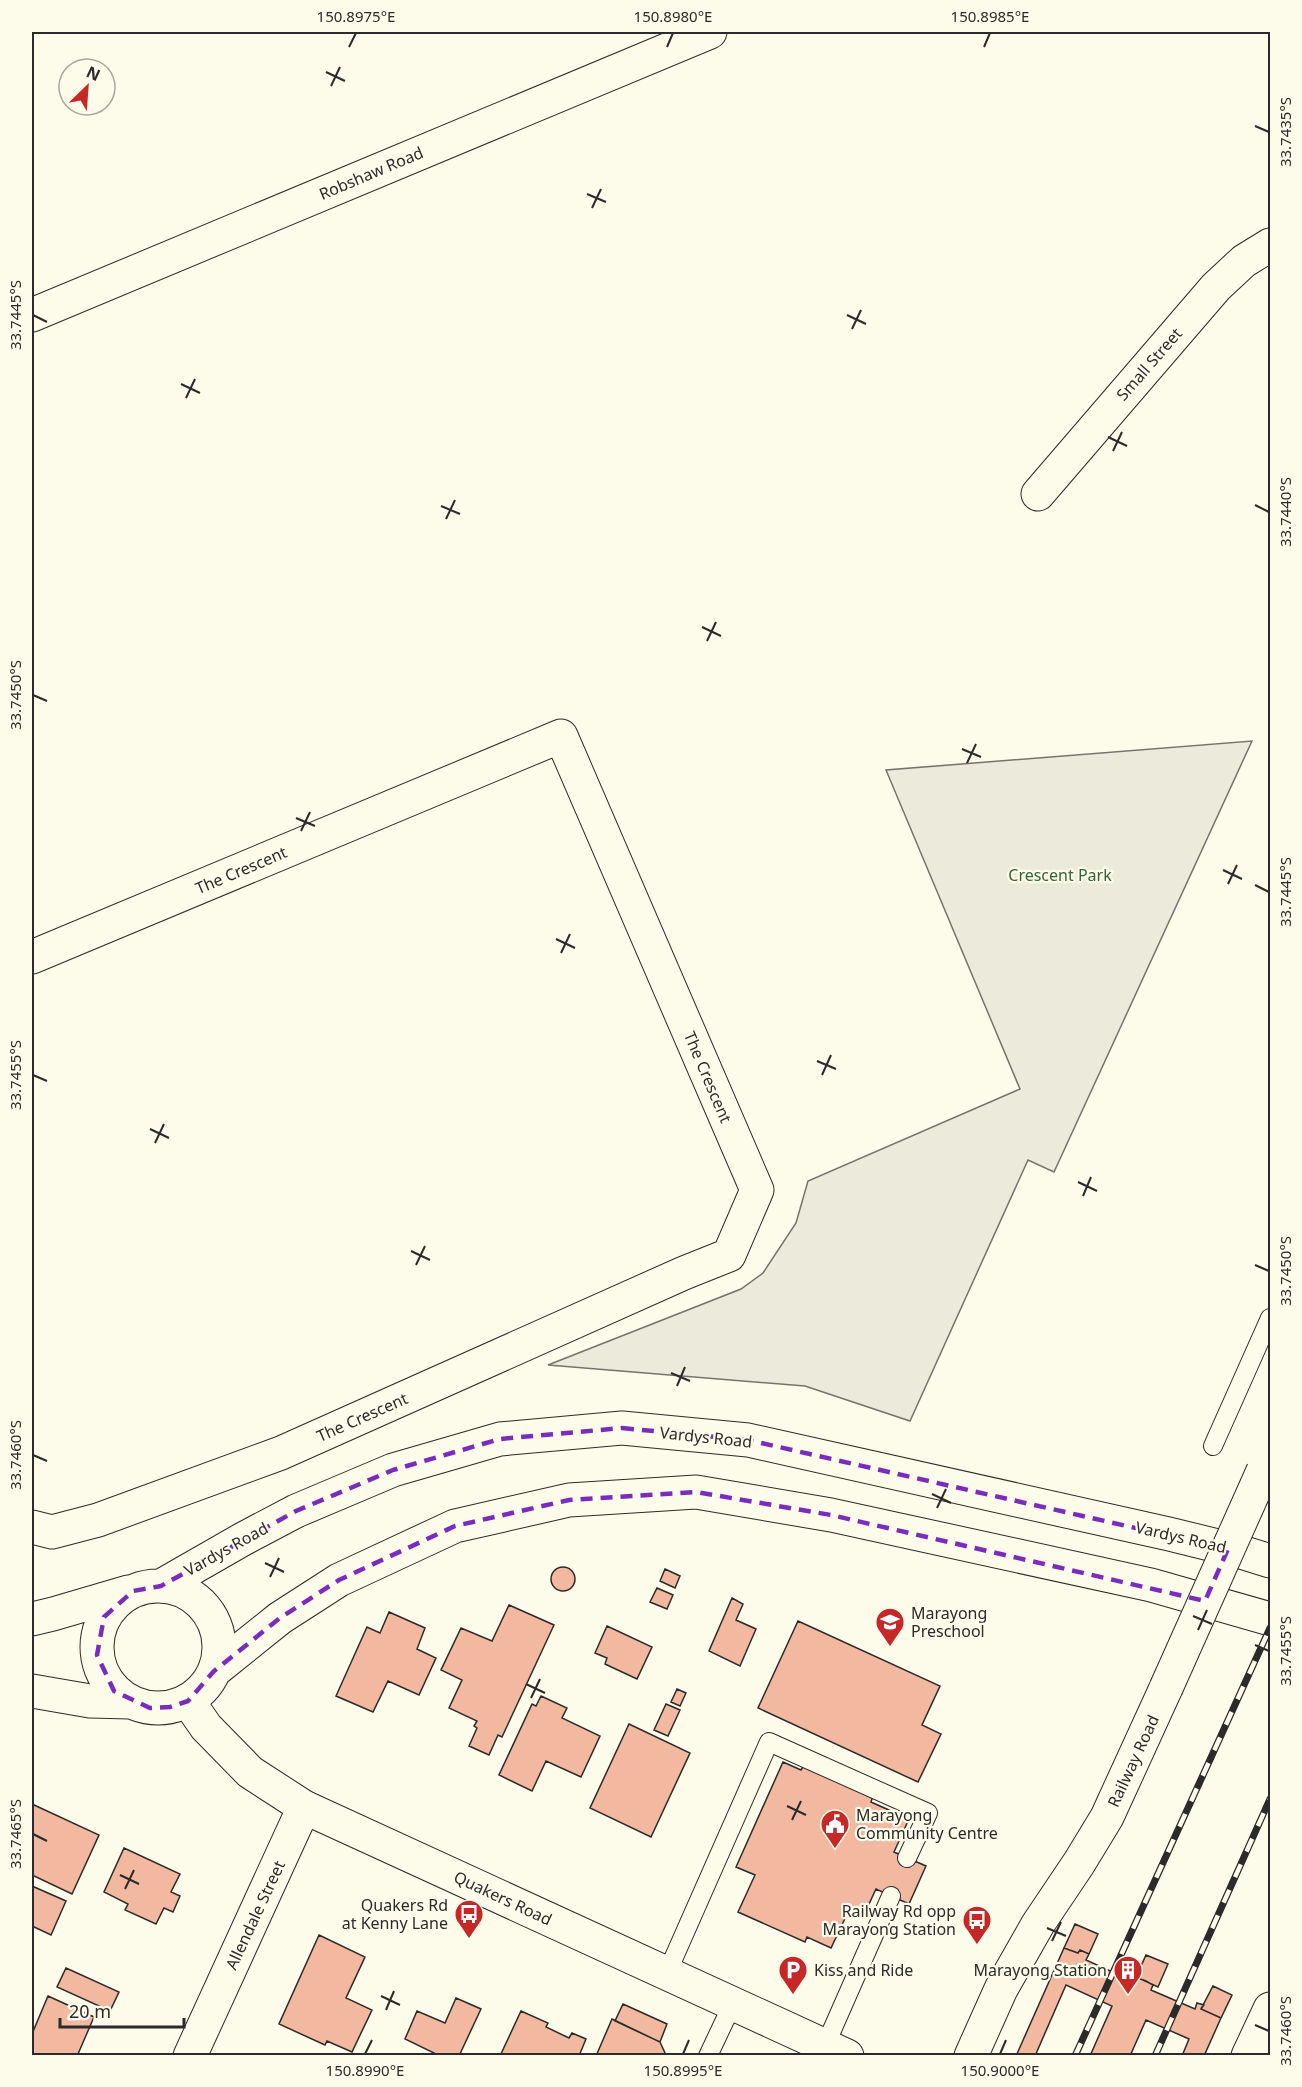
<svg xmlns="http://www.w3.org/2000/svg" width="1302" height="2087" font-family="'Noto Sans',sans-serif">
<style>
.green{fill:#ecebdb;stroke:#74746e;stroke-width:1.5}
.building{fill:#f2b8a0;stroke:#2b2b2b;stroke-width:1.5}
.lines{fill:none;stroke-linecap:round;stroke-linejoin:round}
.lane-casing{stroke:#2b2b2b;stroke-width:20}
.street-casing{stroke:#2b2b2b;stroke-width:35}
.secondary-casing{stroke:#2b2b2b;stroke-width:35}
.lane{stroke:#fdfbea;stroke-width:18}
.street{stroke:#fdfbea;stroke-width:33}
.secondary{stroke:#fdfbea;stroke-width:33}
.rail-casing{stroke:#2b2b2b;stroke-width:7}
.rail{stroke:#fdfbea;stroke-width:4.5;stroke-dasharray:14;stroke-linecap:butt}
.secondary-bridge-casing{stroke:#2b2b2b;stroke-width:35;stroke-linecap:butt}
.secondary-bridge{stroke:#fdfbea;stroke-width:33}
.marked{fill:none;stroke:#7b2cbf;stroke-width:4.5;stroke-dasharray:12 8;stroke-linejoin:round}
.ticks{fill:none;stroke:#2b2b2b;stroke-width:2}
.labels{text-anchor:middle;stroke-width:4.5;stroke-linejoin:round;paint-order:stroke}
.street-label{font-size:16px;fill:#2b2b2b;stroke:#fdfbea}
.park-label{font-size:16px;fill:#34623c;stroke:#fdfbea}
.poi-label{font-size:16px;fill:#2b2b2b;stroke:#fdfbea;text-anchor:start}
.neatline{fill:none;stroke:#2b2b2b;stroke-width:2}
.ticks-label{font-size:15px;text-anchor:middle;fill:#2b2b2b}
</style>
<rect width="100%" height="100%" fill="#fdfbea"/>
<path class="green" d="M1252,741L1054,1172L1028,1160L910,1421L805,1386L548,1365L741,1289L763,1273L796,1223L808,1181L1020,1089L886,770Z"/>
<path class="building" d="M551 1579a12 12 0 1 1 24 0a12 12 0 1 1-24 0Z
M665,1569L680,1576L675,1588L660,1581Z
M657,1588L673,1595L667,1609L650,1602Z
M732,1598L743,1604L736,1620L756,1629L740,1666L709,1651Z
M509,1605L554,1625L502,1737L498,1735L489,1755L469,1746L477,1728L474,1726L477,1721L449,1708L462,1680L441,1670L461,1628L492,1641Z
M389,1612L425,1628L417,1649L436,1658L419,1695L388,1681L373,1712L336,1696L367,1627L380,1633Z
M798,1621L940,1686L922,1725L941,1734L918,1782L758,1708Z
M607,1626L652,1647L637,1679L605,1664L607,1658L595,1653Z
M677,1689L686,1693L680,1706L671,1702Z
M541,1696L567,1708L562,1718L600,1736L581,1777L546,1761L532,1791L499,1775L532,1704L536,1706Z
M666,1704L680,1710L668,1736L654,1730Z
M629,1724L690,1753L651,1837L590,1808Z
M783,1762L801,1770L804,1765L873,1796L871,1802L909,1819L894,1852L926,1866L909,1904L876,1889L863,1917L849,1910L831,1948L807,1937L805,1942L738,1912L755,1875L736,1867Z
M32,1804L99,1835L72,1894L32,1875Z
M124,1848L180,1874L171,1892L180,1896L173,1912L164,1908L156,1924L125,1910L128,1904L104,1892Z
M32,1886L66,1901L51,1935L32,1926Z
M1075,1924L1098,1934L1089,1954L1080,1950L1078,1953L1064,1948Z
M319,1935L365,1957L346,1998L372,2010L352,2052L327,2041L325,2045L279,2024Z
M1064,1948L1078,1953L1080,1950L1089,1954L1086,1960L1130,1980L1132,1976L1146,1981L1153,1985L1151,1990L1195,2009L1197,2003L1204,2005L1201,2009L1221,2018L1204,2056H1182L1189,2039L1146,2020L1130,2056H1090L1112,2006L1066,1985L1035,2056H1016Z
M1146,1955L1168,1964L1158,1987L1136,1977Z
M66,1968L119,1992L110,2011L57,1987Z
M1213,1986L1232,1995L1221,2018L1201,2009Z
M48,1996L94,2017L78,2054L80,2056H32V2034Z
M456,1998L481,2009L459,2056H440L405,2039L417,2011L445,2023Z
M623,2004L667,2024L660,2042L615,2021Z
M521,2011L548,2023L546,2027L569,2038L572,2033L586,2039L579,2056H500Z
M612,2019L660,2042L665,2053L663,2056H596Z"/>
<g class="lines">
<g class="lane-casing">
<path id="lane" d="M1213,1446L1270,1318
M667,1973L769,1742L928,1813L907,1858
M825,2046L891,1896
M708,2056L733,2003"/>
</g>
<g class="street-casing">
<path id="street" d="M32,315L710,32
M1038,494L1216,287L1244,261L1270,245
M32,957L561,736L757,1190L729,1255L684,1273L281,1453L98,1520L52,1532L32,1527
M190,2056L304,1807
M1248,2056L1270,2009"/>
</g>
<g class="secondary-casing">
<path id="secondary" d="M97 1647a61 61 0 1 1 122 0a61 61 0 1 1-122 0Z
M161,1586L243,1539L296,1511L393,1470L500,1439L622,1428L748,1440L1169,1534L1238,1551L1270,1561
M32,1619L53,1614L128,1592
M214,1671L280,1618L339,1580L455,1526L569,1500L696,1492L831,1515L1151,1585L1270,1619
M32,1691L90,1701L130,1702
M188,1701L206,1727L250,1772L304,1807L847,2056
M971,2056L1001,1989L1038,1924L1079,1863L1107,1817L1166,1688"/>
</g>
<use href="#lane" class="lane"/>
<use href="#street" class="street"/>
<use href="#secondary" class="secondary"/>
<g class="rail-casing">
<path id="rail" d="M1075,2056L1270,1628
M1155,2056L1270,1799"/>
</g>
<use href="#rail" class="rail"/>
<g class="secondary-bridge-casing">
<path id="secondary-bridge" d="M1166,1688L1263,1471"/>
</g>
<use href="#secondary-bridge" class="secondary-bridge"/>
</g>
<path class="marked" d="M622,1428L748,1440L1228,1549L1205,1601L831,1515L696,1492L569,1500L455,1526L339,1580L280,1618L214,1671L188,1701L170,1707L150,1708L114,1691L97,1655L104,1617L133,1591L161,1586L296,1511L393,1470L500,1439Z"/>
<path class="ticks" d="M349,47L356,33M667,47L673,33M984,47L990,33M326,72L345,81M331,86L340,67M1255,126L1269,132M587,194L606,202M592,208L601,189M33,315L47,322M847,315L866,324M852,329L861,310M181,384L200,393M186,398L195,379M1108,437L1127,446M1113,451L1122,432M1255,505L1269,512M441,506L460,514M446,519L455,500M702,627L721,636M707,641L716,622M33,695L47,701M962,749L981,757M967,763L976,744M296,818L315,826M301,831L310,812M1223,870L1242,879M1228,884L1237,865M1255,885L1269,892M556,939L575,948M561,953L570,934M817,1061L836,1069M33,1075L47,1081M822,1075L831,1055M150,1129L169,1138M155,1143L164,1124M1078,1182L1097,1191M1083,1196L1091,1177M411,1251L430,1260M416,1265L425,1246M1255,1265L1269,1271M671,1373L690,1381M677,1386L685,1367M33,1455L47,1461M932,1494L951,1503M937,1508L946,1489M265,1563L284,1572M270,1577L279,1558M1193,1616L1212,1624M1198,1630L1207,1610M1255,1645L1269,1651M526,1684L545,1693M531,1698L540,1679M787,1806L806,1815M792,1820L801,1801M33,1834L47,1841M120,1875L139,1884M125,1889L134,1870M1047,1928L1066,1936M1052,1941L1061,1922M381,1996L400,2005M386,2010L394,1991M1255,2025L1269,2031M365,2054L372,2040M683,2054L689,2040M1000,2054L1006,2040"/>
<defs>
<g id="school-pin" transform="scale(1.5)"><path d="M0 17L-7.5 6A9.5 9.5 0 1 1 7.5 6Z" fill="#c62828" stroke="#fdfbea"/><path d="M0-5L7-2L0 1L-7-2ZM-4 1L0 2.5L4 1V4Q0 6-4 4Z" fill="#fff"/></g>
<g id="civic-pin" transform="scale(1.5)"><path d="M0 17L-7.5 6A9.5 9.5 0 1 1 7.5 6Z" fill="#c62828" stroke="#fdfbea"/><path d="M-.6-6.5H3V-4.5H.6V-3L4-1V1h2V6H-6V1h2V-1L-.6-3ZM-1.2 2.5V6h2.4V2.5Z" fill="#fff"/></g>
<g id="bus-pin" transform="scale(1.5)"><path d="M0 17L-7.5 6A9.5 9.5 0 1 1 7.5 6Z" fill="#c62828" stroke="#fdfbea"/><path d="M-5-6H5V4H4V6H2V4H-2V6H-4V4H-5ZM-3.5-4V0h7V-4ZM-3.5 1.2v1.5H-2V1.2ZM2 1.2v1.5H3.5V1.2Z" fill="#fff"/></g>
<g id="parking-pin" transform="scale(1.5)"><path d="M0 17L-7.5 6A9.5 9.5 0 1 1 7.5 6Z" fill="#c62828" stroke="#fdfbea"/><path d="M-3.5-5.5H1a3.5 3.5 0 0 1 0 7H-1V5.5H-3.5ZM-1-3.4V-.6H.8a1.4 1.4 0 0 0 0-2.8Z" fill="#fff"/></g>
<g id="building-pin" transform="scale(1.5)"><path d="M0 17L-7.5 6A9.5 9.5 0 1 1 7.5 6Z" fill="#c62828" stroke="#fdfbea"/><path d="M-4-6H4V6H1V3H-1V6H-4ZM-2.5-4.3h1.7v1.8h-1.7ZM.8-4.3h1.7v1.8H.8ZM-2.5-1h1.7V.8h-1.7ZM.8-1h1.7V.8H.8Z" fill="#fff"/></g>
</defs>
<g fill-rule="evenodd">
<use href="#school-pin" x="890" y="1622"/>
<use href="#civic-pin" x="835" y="1824"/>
<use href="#bus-pin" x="469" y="1914"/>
<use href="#bus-pin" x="977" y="1920"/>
<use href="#parking-pin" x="793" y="1970"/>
<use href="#building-pin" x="1128" y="1970"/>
</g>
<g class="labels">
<g class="street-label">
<text transform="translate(371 173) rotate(-23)" y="6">Robshaw Road</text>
<text transform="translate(1149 364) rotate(-49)" y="6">Small Street</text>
<text transform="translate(241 870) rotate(-23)" y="6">The Crescent</text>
<text transform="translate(708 1077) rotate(67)" y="6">The Crescent</text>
<text transform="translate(362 1417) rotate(-24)" y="6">The Crescent</text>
<text transform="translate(706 1437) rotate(6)" y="6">Vardys Road</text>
<text transform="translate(1181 1537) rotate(13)" y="6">Vardys Road</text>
<text transform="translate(226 1549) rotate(-29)" y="6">Vardys Road</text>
<text transform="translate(1133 1761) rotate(-65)" y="6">Railway Road</text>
<text transform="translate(503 1898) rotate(25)" y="6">Quakers Road</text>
<text transform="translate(255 1915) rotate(-65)" y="6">Allendale Street</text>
</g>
<g class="park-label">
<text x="1060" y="881">Crescent Park</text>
</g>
<g class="poi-label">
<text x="911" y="1619">Marayong<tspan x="911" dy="18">Preschool</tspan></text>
<text x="856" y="1821">Marayong<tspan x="856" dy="18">Community Centre</tspan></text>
<text x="448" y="1911" text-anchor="end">Quakers Rd<tspan x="448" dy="18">at Kenny Lane</tspan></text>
<text x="956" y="1917" text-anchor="end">Railway Rd opp<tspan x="956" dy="18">Marayong Station</tspan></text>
<text x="814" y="1976">Kiss and Ride</text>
<text x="1107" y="1976" text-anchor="end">Marayong Station</text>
</g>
</g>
<rect width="1302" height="2087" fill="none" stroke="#fdfbea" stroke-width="66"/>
<g transform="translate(87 87) rotate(25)"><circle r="28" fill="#fdfbea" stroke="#a9a89e" stroke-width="1.5"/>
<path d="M0-4.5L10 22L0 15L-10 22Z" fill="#c62828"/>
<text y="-9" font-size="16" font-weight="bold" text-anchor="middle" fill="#2b2b2b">N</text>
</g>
<path d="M60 2018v9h124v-9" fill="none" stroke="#2b2b2b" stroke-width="3"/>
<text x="69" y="2018" font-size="18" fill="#2b2b2b" stroke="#fdfbea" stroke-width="4.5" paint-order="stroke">20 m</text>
<rect x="33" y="33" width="1236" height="2021" class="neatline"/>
<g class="ticks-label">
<text x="356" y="22">150.8975°E</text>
<text x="673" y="22">150.8980°E</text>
<text x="990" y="22">150.8985°E</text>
<text transform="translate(1286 132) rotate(-90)" y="5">33.7435°S</text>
<text transform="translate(16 315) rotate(-90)" y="5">33.7445°S</text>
<text transform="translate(1286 512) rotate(-90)" y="5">33.7440°S</text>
<text transform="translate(16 695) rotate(-90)" y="5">33.7450°S</text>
<text transform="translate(1286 892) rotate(-90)" y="5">33.7445°S</text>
<text transform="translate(16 1075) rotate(-90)" y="5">33.7455°S</text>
<text transform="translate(1286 1271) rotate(-90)" y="5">33.7450°S</text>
<text transform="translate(16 1455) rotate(-90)" y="5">33.7460°S</text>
<text transform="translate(1286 1651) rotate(-90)" y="5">33.7455°S</text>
<text transform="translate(16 1834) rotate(-90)" y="5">33.7465°S</text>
<text transform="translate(1286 2031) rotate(-90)" y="5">33.7460°S</text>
<text x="365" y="2076">150.8990°E</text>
<text x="683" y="2076">150.8995°E</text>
<text x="1000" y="2076">150.9000°E</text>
</g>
</svg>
